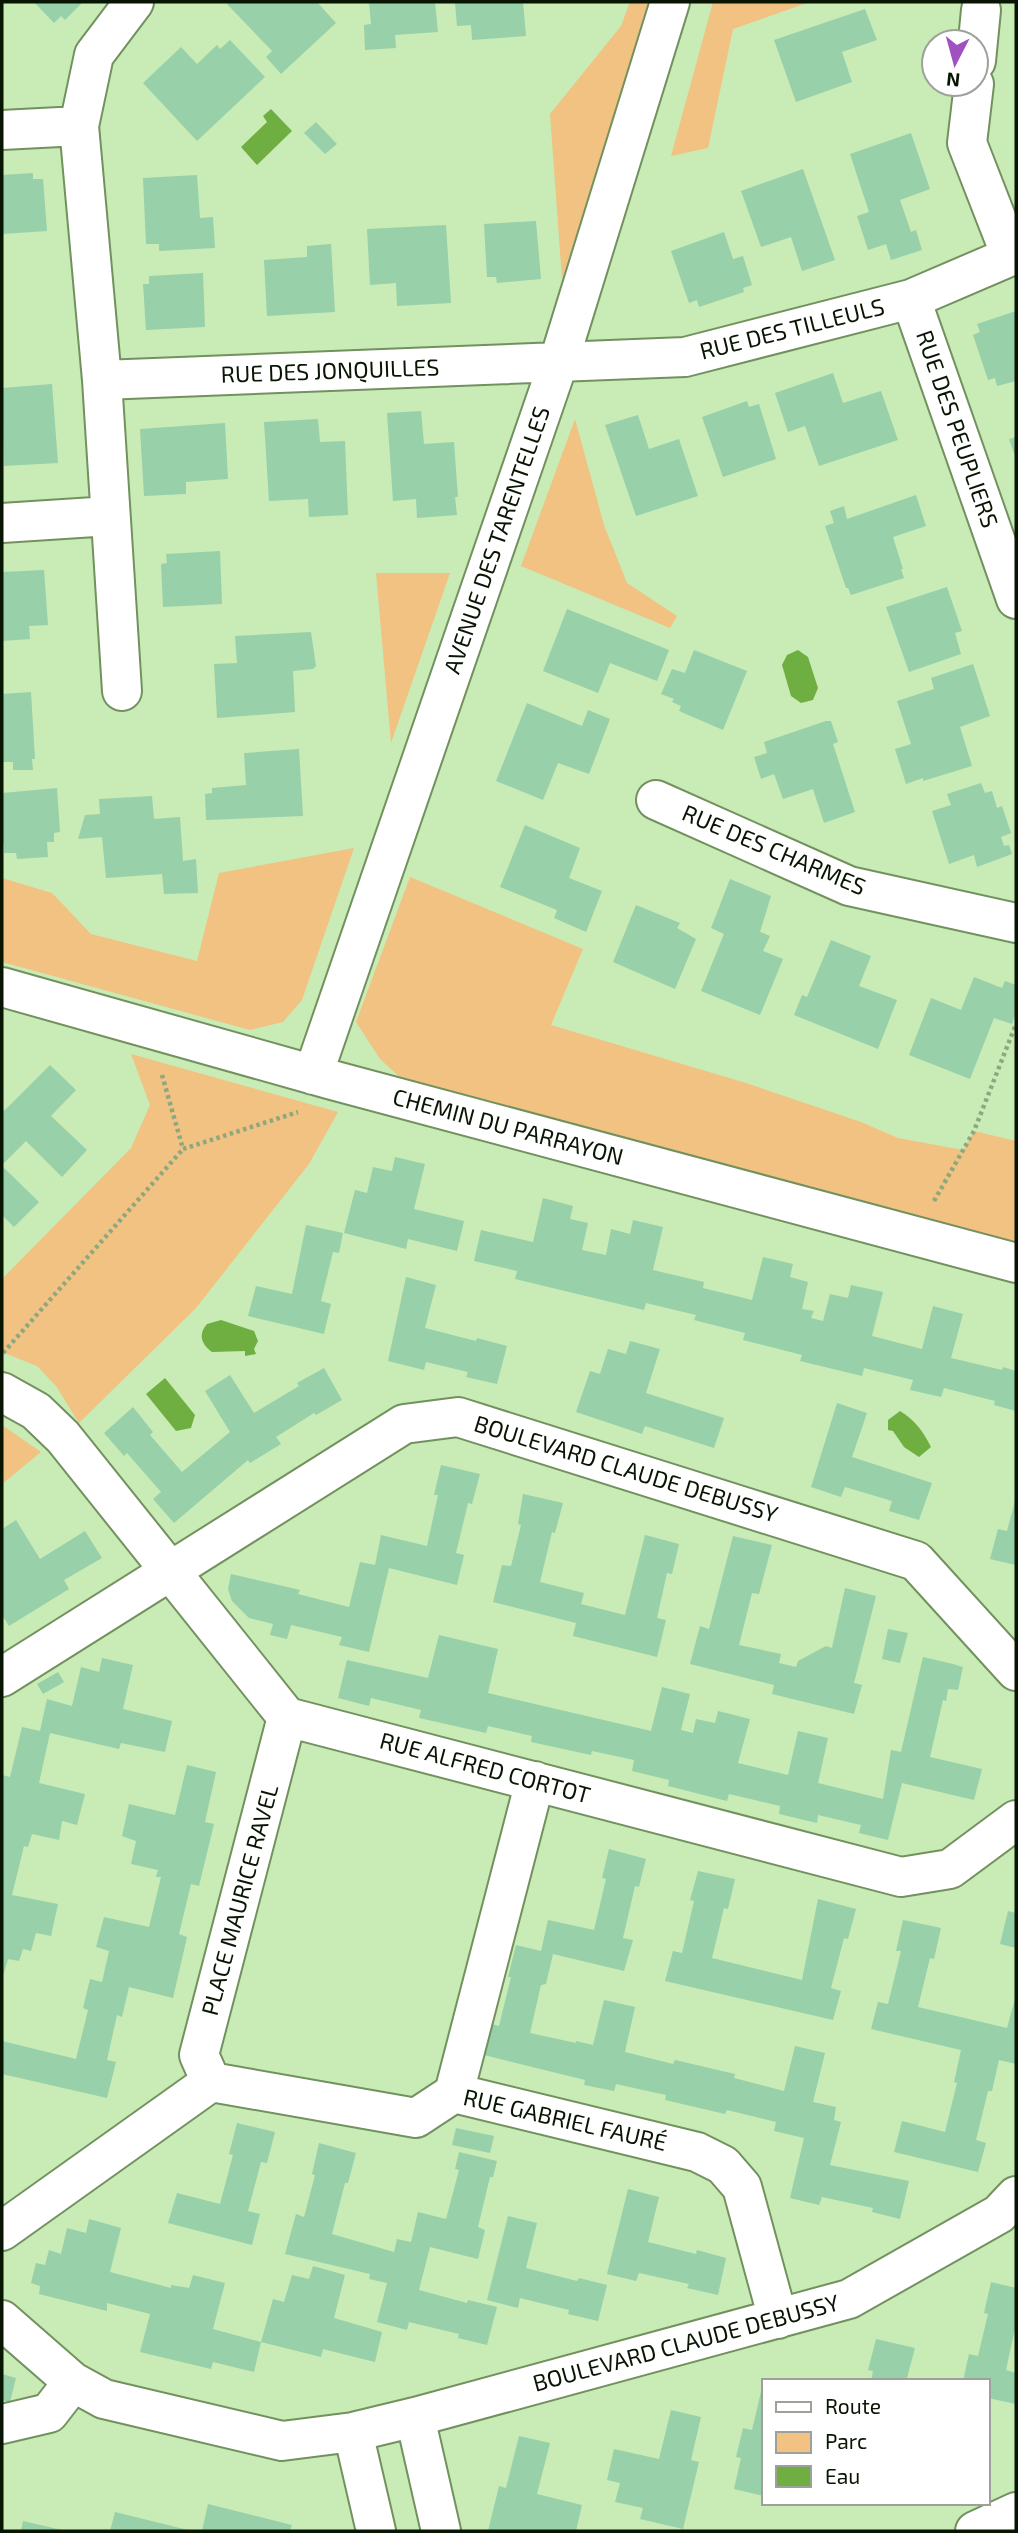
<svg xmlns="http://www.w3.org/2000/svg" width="1018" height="2533" font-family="'Exo 2',sans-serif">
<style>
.green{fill:#f1c282}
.water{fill:#6faf42}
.building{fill:#98d0a9}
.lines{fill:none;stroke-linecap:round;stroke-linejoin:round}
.minor-casing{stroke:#72915f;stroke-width:42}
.path{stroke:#8da87e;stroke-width:4.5;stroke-dasharray:3.5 3.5;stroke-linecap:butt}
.minor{stroke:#fff;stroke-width:38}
.labels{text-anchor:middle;stroke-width:7;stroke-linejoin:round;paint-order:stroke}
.street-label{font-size:23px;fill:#091503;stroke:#fff}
</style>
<rect width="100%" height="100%" fill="#c9ebb6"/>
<path class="green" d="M630,2H648L641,36L562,279L550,114L621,26Z
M713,2H810L733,29L708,148L671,156Z
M575,419L604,525L627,583L677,616L670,628L521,566Z
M376,573H450L391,743Z
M354,848L302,1000L283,1022L250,1030L2,962V878L52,893L91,934L197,961L219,873Z
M410,877L583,949L551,1025L746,1083L861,1122L898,1138L963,1150L974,1131L1016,1141V1243L403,1080L380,1059L356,1022Z
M131,1054L338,1112L309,1164L196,1308L79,1423L56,1386L37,1366L2,1352V1279L131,1148L150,1105Z
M2,1425L41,1452L2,1484Z"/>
<path class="water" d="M271,109L292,131L257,165L241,147L267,122L263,116Z
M798,650L808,657L818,688L813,700L801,703L791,696L782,665L787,655Z
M221,1320L254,1331L258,1341L254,1349L256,1354L245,1356V1351L212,1352C201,1344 198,1334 207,1324Z
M165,1378L195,1415L191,1428L176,1431L146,1394Z
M900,1411C915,1420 923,1431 931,1447L919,1457L904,1447L893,1431L888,1430V1420Z"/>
<path class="building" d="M34,2H83L65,20L61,16L54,23Z
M230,2H317L336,23L281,74L266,57L272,51L227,4Z
M369,2H435L438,32L395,35L396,48L365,50L364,25L371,24Z
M455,2H523L526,36L472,40L471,25L457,26Z
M865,9L877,40L842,52L852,82L796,102L774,40Z
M230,40L265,77L197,141L143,83L181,47L197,64L217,45L220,49Z
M316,122L337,144L325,154L304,133Z
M911,133L930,189L900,200L911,232L916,230L922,250L891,260L886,244L868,250L857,216L869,212L850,154Z
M803,169L835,260L802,271L791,237L761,247L741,191Z
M33,173V179H43L47,231L2,234V175Z
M197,175L200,218L213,217L215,248L159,251V244H146L143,178Z
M536,221L541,279L497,283L496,277H487L484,224Z
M446,225L451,303L397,306L396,283L370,285L367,229Z
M724,232L733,259L743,256L752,285L743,288L744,292L699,307L697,300L689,303L671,251Z
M331,244L335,312L267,316L264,260L307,257V246Z
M203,273L205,327L146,330L143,284H149V276Z
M1016,311V381L997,386L995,378L988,380L973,335L980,332L977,324Z
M833,373L843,403L881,391L898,440L819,466L805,426L788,432L775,393Z
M52,384L58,463L4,466L2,388Z
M747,401L749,407L759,404L776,459L723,477L702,417Z
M421,411L424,444L454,442L458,497H455L457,515L417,518L416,499L393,501L387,413Z
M638,415L649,449L679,439L698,496L636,516L605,425Z
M318,419L320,442L345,441L348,515L309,517L308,499L269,501L264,422Z
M225,423L228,479L186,482V494L144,496L140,429Z
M1016,437V459L1009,439Z
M916,495L926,526L893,537L903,569H901L904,578L851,595L848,588H846L825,526L834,523L830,511L844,506L847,519Z
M220,551L222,604L163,607L161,564L167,563L166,554Z
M44,570L48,625L29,626L30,639L2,641V572Z
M947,587L962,631L955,633L961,654L909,672L886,607Z
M567,609L669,650L657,681L610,663L598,693L543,671Z
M311,632L316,666L313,669L293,671L295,712L217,718L214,664L237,663L235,636Z
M694,650L747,671L723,730L679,711L681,706L672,702L674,699L661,694L672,669L685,673Z
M973,664L990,716L960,727L972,766L923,781V778L906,784L895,749L911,744L897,701L934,689L931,678Z
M31,692L35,759H32L33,770H13V762H2V694Z
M527,703L582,726L588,710L610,719L589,774L558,763L543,800L496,781Z
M826,721H831L838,742L833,744L855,812L824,823L813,789L783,799L774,774L761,779L754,757L767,753L764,742Z
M299,749L303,816L206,820L205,794L212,793V788L246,785L244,753Z
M981,783L985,793L992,791L997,808L1002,806L1011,833L1001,837L1004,846L1009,845L1012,854L977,867L974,855L949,864L932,811L951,805L947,794Z
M57,788L60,832L54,833V842H47L48,857L17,859L16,853H4V845H2V793Z
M152,796L154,819L180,817L183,861L196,859L198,893L164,894L162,874L106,878L102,837L78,839L85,815L100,814L99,799Z
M525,825L580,848L569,878L602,891L586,932L554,918L557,910L500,887Z
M730,879L771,896L760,932L770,936L763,951L783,959L760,1015L701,991L724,934L711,928Z
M636,905L680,923L677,928L696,939L675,989L613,962Z
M831,940L871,956L859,986L897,1000L878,1049L794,1015L802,995L807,997Z
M974,977L1002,988L1005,981L1016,985V1012L1012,1024L994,1018L970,1079L909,1055L931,998L961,1010Z
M50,1065L76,1090L51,1116L87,1150L62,1177L26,1141L2,1165V1108L4,1111Z
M395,1157L425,1164L414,1209L464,1221L457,1251L408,1239L406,1249L344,1233L355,1190L367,1193L373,1167L392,1171Z
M2,1166L39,1202L14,1227L2,1215Z
M543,1198L573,1206L570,1219L588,1223L582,1250L606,1255L611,1229L630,1234L633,1220L663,1227L653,1270L704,1282L703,1288L752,1300L763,1257L793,1264L790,1277L808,1282L802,1309L814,1311L811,1318L823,1321L830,1294L848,1298L851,1285L883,1292L872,1336L922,1349L933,1306L963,1314L951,1358L1002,1370L1003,1367L1016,1371V1411L994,1405L995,1401L944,1388L941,1397L910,1390L913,1380L864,1368L862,1376L800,1361L802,1355L743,1340L745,1333L694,1320L696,1315L646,1303L644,1310L515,1279L517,1271L474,1261L481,1230L533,1242Z
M306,1225L343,1233L339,1253L333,1252L321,1301L331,1304L324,1334L248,1316L256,1286L292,1294Z
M406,1277L436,1285L425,1328L476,1341L477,1338L507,1346L497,1384L466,1377L468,1372L426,1362L424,1370L388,1361Z
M630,1341L660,1349L646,1393L724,1418L714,1448L645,1426L642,1434L576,1412L590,1371L600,1374L608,1349L626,1354Z
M324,1368L342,1400L316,1415L314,1413L276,1437L281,1444L250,1463L248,1460L174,1523L153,1499L161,1492L127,1453L124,1456L104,1433L133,1407L153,1432L150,1435L182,1472L230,1432L205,1391L230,1375L254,1413L299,1386L297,1383Z
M837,1403L867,1413L852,1457L932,1483L919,1520L889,1511L892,1501L845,1487L841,1497L811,1487Z
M441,1465L480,1474L472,1504L468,1503L456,1553L464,1555L457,1585L389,1568L369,1652L339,1645L342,1637L291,1625L287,1639L270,1635L273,1624L249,1618L232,1601L228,1589L231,1574L300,1590L298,1594L349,1607L360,1562L375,1565L381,1535L427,1546L438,1495H434Z
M523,1494L563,1503L555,1533L552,1532L540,1582L584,1593L581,1604L625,1615L645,1535L679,1544L672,1574L667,1573L657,1618L666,1620L657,1657L573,1636L576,1623L493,1602L502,1565L511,1566L521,1525L518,1524Z
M1015,1501H1016V1565L990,1559L998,1529L1007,1531Z
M16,1520L40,1559L85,1531L102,1558L64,1580L69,1589L9,1626L4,1618L2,1619V1529Z
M733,1536L772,1545L759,1594L752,1593L739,1645L781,1654L779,1663L796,1667L798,1661L826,1646L832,1648L845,1588L876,1596L854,1683L862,1685L854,1714L772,1694L774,1685L690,1664L700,1626L709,1629Z
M888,1629L908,1633L900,1663L882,1659Z
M439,1635L498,1649L488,1693L651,1731L662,1687L690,1694L681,1730L693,1733L696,1719L715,1723L718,1711L750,1719L738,1763L788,1775L798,1731L828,1738L818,1783L883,1799L891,1750L901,1752L923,1657L953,1664L963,1667L958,1690L948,1689L946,1701L943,1700L930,1757L982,1769L974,1800L902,1783L888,1840L859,1833L861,1825L818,1815L817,1823L779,1814L780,1806L729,1794L727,1801L668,1786L669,1780L632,1771L634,1760L592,1751L591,1755L531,1742L532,1736L488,1726L486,1733L419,1718L421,1710L371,1698L369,1706L338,1698L347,1660L428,1678Z
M102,1658L133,1665L123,1709L172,1721L165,1752L121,1743L119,1749L50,1733L39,1783L85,1794L77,1825L62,1821L59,1840L32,1834L28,1847L24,1846L12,1895L58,1904L51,1936L36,1933L31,1951L23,1949L19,1961L8,1959L2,1979V1775L10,1777L22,1727L40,1731L47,1699L72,1706L81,1667L99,1672Z
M58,1672L64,1682L43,1694L37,1684Z
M187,1765L216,1772L205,1822L214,1824L199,1886L191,1884L179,1934L187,1937L173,1998L129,1987L122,2017L117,2015L107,2060L116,2062L107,2098L2,2074V2041L76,2059L88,2010L83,2008L90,1979L102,1982L109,1951L96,1947L104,1917L149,1927L161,1877H156L158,1870L131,1864L136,1841L122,1836L129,1804L175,1815Z
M609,1849L646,1859L639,1887L635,1886L623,1938L633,1940L624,1971L553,1954L546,1984L541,1985L530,2033L576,2043V2041L593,2045L604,2000L635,2007L625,2052L673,2064L675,2060L735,2074L734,2078L784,2091L795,2046L825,2053L813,2102L836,2107L834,2120L841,2122L830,2165L909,2181L900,2219L872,2212L873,2208L822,2197L819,2205L790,2198L804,2138L774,2131L776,2122L727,2110L725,2114L665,2100L666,2095L616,2084L614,2091L584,2085L585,2080L484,2055L492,2024L499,2026L511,1977H508L516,1945L541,1951L548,1920L594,1930L606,1879L602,1878Z
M698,1871L735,1879L728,1909L724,1908L712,1958L802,1980L818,1899L856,1909L848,1939L844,1938L831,1988L841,1991L833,2020L665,1981L673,1951L682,1953L694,1901L690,1900Z
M1008,1911L1016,1913V1948L1000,1944Z
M903,1920L941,1928L934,1959L930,1958L918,2007L1007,2028L1016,1995V2064L999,2060L992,2091H988L976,2140L986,2143L978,2172L894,2152L902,2121L945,2132L957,2083L954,2082L961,2050L871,2029L878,2002L888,2004L901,1951H896Z
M237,2123L275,2132L267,2163L261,2162L248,2211L260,2214L252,2245L168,2223L177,2193L220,2204L233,2155L229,2154Z
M456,2128L494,2136L490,2153L452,2145Z
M319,2143L356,2153L348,2183H345L332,2234L394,2252L397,2239L411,2242L418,2212L446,2219L459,2170L455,2169L459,2152L497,2161L493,2177H490L478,2227L485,2230L478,2259L430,2247L419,2290L467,2303L468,2300L497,2307L487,2345L458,2338L459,2334L409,2322L407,2330L377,2322L387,2283L369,2279L370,2274L285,2254L296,2214L304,2217L315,2175L312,2174Z
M628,2189L659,2197L648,2242L696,2254L697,2250L726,2258L718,2295L687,2288L689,2284L639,2273L636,2281L607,2274Z
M508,2216L537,2223L526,2268L577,2281L579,2278L607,2285L598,2321L568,2314L569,2310L520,2298L518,2308L487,2300Z
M89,2219L121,2228L110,2272L171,2288V2285L189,2288L193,2275L225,2283L213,2329L261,2342L254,2372L213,2362L211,2369L140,2352L150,2314L107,2303V2311L39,2294L40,2286L31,2283L36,2263L45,2265L49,2250L61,2254L67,2228L86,2233Z
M313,2266L345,2275L334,2318L382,2332L375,2362L323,2349L321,2357L261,2342L273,2299L284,2302L292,2275L309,2279Z
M991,2282L1016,2288V2324L1006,2370L1016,2373V2404L988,2398V2381H963L969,2354L978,2356L988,2314L984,2313Z
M876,2339L915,2348L907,2378H903L902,2381H871L873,2371L868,2370Z
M2,2374L16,2378L10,2402L2,2400Z
M763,2383H764V2496L734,2489L741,2458L736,2457L743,2428L752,2430Z
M671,2410L701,2417L691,2460L699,2462L683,2529L640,2519L643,2508L615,2502L620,2483L607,2480L614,2449L659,2459Z
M519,2436L550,2443L537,2494L582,2505L576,2531H488L499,2486L506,2488Z
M208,2504L292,2525L290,2531H202Z
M115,2512L188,2530V2531H110Z
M23,2521L62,2530V2531H21Z"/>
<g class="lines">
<g class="minor-casing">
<path id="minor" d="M976,61L981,10
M974,84L967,143L1011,256
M79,126L94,55L134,2
M2,130L79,126L102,380L685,357L911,299L1016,254
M911,299L1016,599
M102,380L122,691
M2,523L110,516
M656,800L849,886L1016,923
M2,987L332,1080L1016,1263
M313,1075L559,361L670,2
M2,1392L36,1411L63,1437L287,1717L901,1877L950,1869L1016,1820
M2,1677L404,1424L458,1417L916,1561L1016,1671
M211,2082L199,2055L287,1717
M454,2093L535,1781
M2,2231L211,2082L416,2118L454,2093L697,2152L723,2165L742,2187L778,2319
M2,2320L73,2382L104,2399L282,2441L353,2432L415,2417L849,2299L999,2214L1016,2196
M415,2417L441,2531
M2,2424L49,2413L73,2382
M353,2432L376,2531
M975,2531L1016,2512"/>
</g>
<path class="path" d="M162,1075L183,1149L298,1112
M934,1201L974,1131L1016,1024
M3,1353L183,1149"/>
<use href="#minor" class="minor"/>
</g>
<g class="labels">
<g class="street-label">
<text transform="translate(792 329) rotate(-14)" y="8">RUE DES TILLEULS</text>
<text transform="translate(330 371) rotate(-2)" y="8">RUE DES JONQUILLES</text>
<text transform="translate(957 429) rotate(71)" y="8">RUE DES PEUPLIERS</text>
<text transform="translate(497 540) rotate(-71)" y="8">AVENUE DES TARENTELLES</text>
<text transform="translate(774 850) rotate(23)" y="8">RUE DES CHARMES</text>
<text transform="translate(508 1127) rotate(15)" y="8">CHEMIN DU PARRAYON</text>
<text transform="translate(626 1469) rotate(17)" y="8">BOULEVARD CLAUDE DEBUSSY</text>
<text transform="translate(485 1768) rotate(15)" y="8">RUE ALFRED CORTOT</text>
<text transform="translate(240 1900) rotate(-75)" y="8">PLACE MAURICE RAVEL</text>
<text transform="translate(565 2120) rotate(13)" y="8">RUE GABRIEL FAURÉ</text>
<text transform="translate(686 2343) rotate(-15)" y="8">BOULEVARD CLAUDE DEBUSSY</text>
</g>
</g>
<rect width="1018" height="2533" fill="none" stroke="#091503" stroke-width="7"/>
<rect x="762" y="2379" width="228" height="126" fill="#ffffff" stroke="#9da19a" stroke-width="2"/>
<rect x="776" y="2402" width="35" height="10" fill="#ffffff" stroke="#9da19a" stroke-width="2"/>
<text x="825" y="2414" font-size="21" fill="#091503">Route</text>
<rect x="776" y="2432" width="35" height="21" fill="#f1c282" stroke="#9da19a" stroke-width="2"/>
<text x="825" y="2449" font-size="21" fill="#091503">Parc</text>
<rect x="776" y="2466" width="35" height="21" fill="#6faf42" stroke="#9da19a" stroke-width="2"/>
<text x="825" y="2484" font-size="21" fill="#091503">Eau</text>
<g transform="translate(955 63) rotate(186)"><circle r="33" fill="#ffffff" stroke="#9da19a" stroke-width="2"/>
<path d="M0-5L12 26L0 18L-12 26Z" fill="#9f50c1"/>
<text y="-10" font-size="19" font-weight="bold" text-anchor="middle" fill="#091503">N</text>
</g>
</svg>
